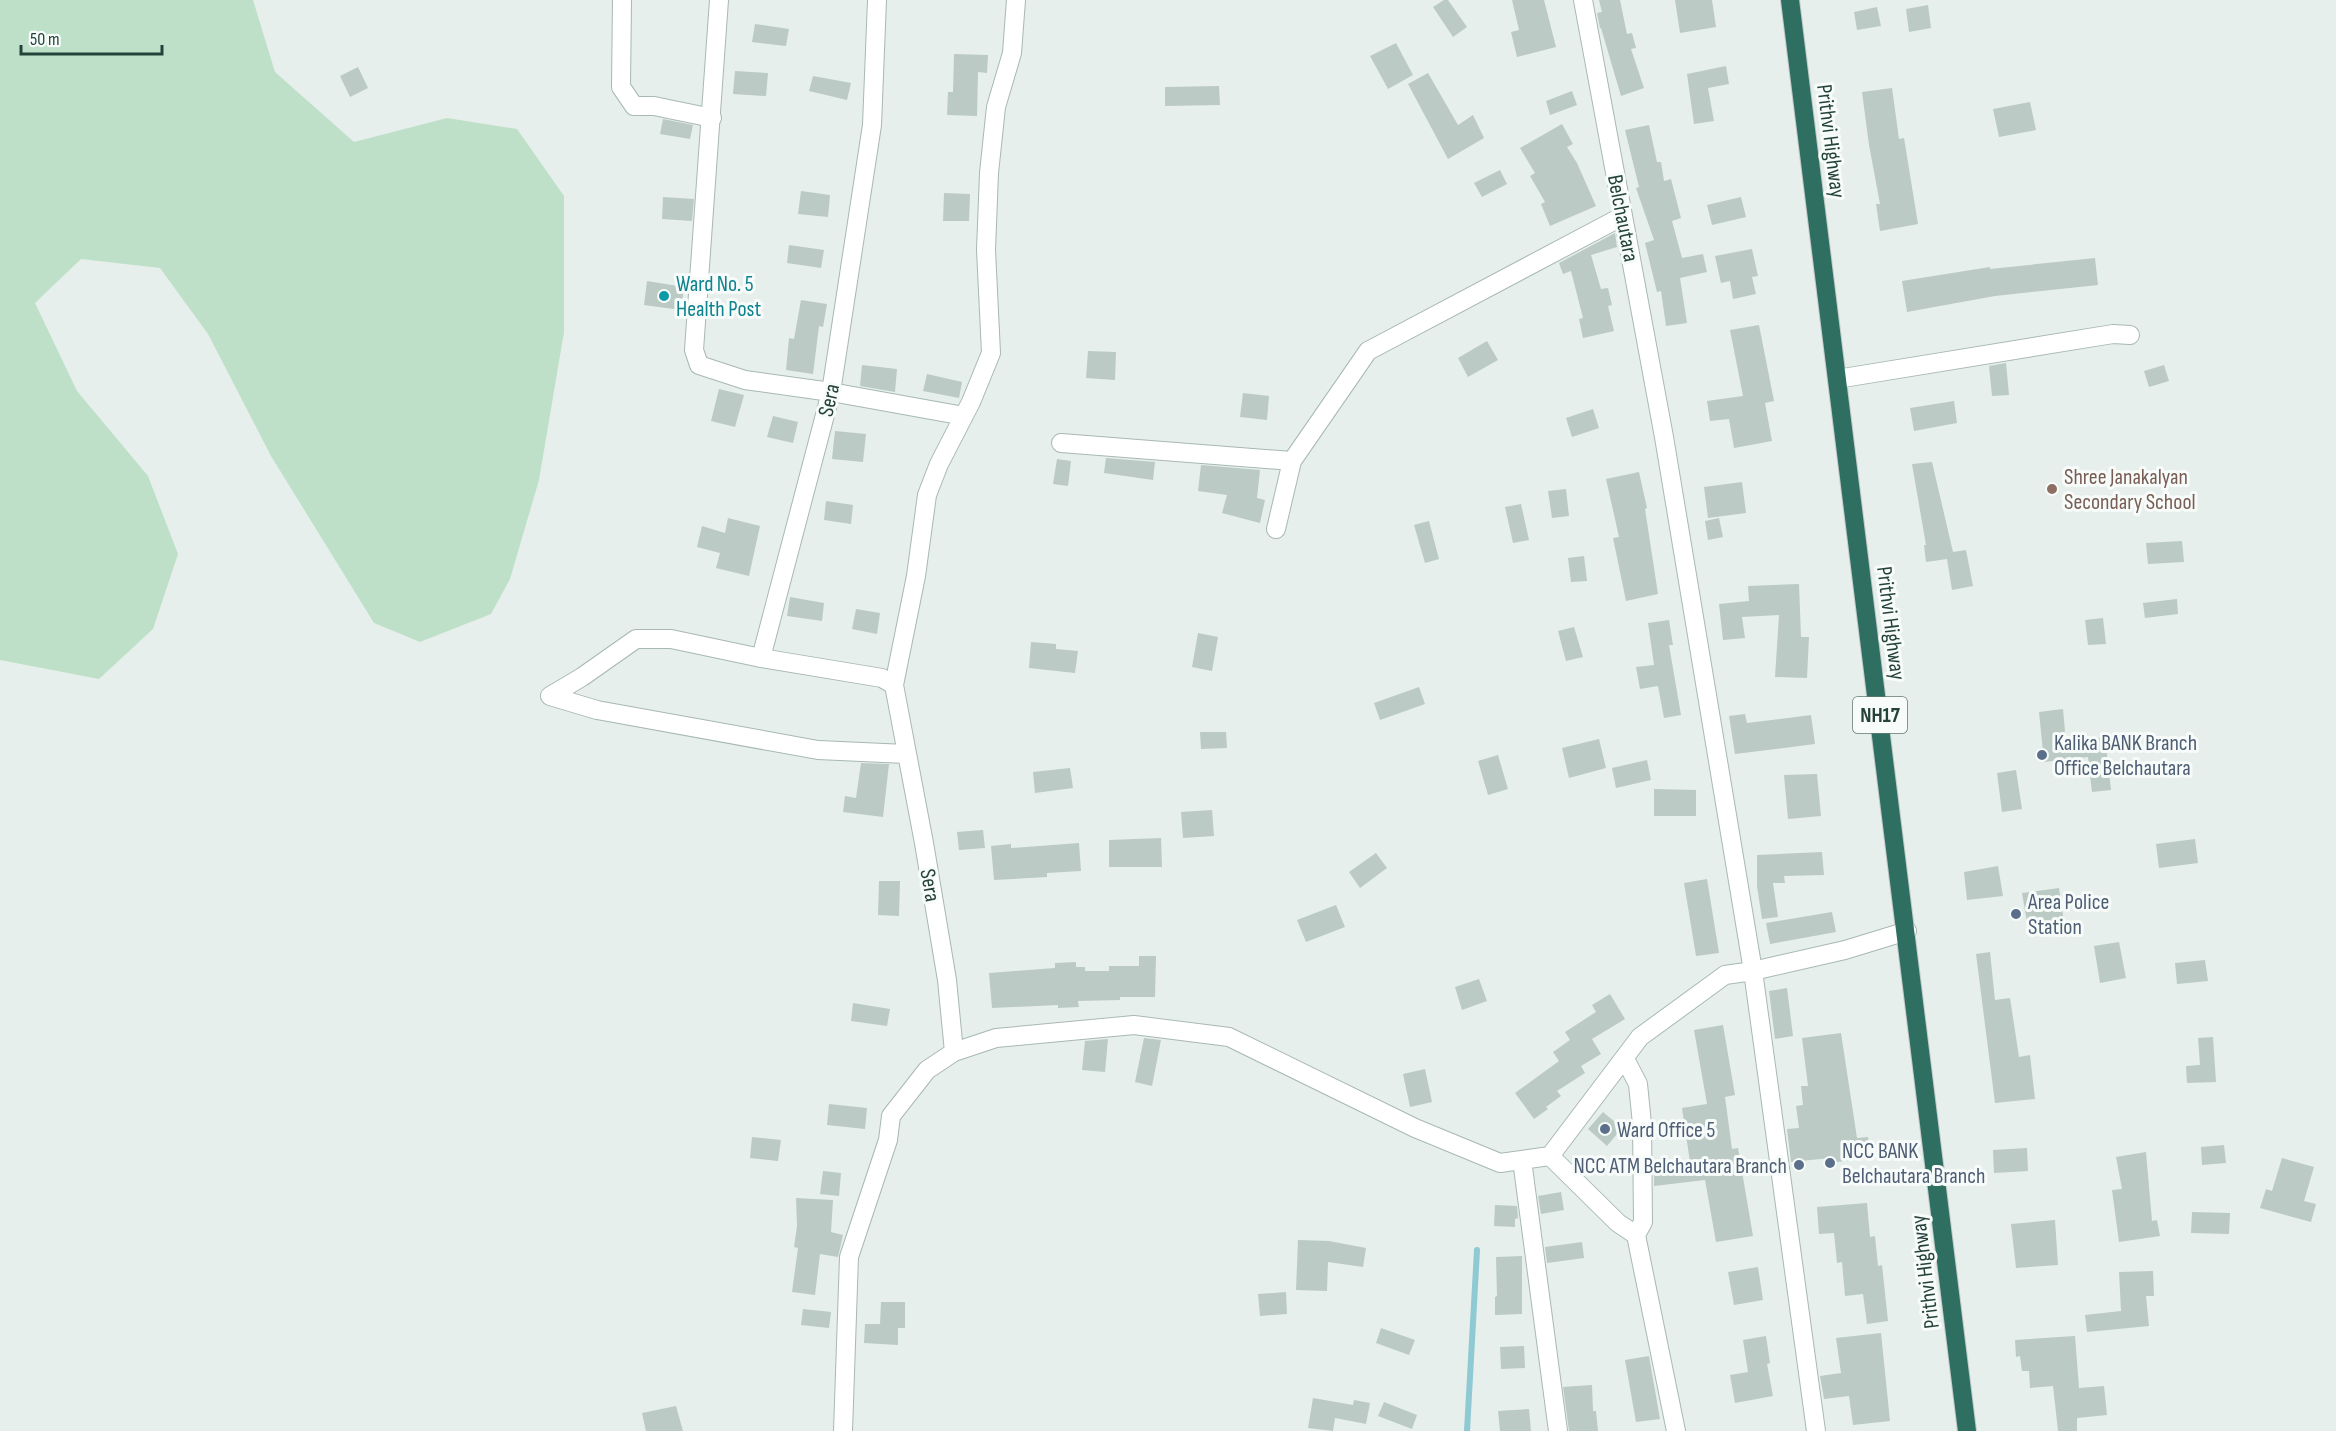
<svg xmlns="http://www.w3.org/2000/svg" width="2336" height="1431" font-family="'Sofia Sans Condensed',sans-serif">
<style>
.green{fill:#bfe0c8}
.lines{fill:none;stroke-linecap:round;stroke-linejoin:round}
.stream{stroke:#8ec9d4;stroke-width:6}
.building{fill:#bbcac4}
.street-casing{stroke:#a8b8b2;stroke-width:20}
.highway-casing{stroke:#c2cac8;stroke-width:20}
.street{stroke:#fff;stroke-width:18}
.highway{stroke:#2f6f62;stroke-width:18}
.culture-dot{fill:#0f9aa8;stroke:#f7fbf9;stroke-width:2}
.education-dot{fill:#8d6e63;stroke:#f7fbf9;stroke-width:2}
.service-dot{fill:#5c6f8a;stroke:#f7fbf9;stroke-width:2}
.labels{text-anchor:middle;stroke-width:6;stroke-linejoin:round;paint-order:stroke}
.shield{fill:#f7fbf9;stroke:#637a73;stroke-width:1.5}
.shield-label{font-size:21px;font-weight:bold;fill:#24423a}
.street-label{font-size:22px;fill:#24423a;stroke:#f7fbf9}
.culture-label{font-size:22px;fill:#0d838f;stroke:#f7fbf9;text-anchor:start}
.education-label{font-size:22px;fill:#785e54;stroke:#f7fbf9;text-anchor:start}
.service-label{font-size:22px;fill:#4e5e75;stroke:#f7fbf9;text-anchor:start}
</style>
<rect width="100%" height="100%" fill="#e6efeb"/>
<path class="green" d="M0,0H253L275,72L354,142L447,118L517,129L564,196V332L539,480L510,579L491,614L420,642L374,623L271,456L208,334L160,268L81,259L35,303L77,391L148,476L178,554L153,629L99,679L0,660Z"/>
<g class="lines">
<path class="stream" d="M1467,1431L1477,1250"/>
</g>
<path class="building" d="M1444,0H1448L1467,27L1453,37L1433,7Z
M1512,0H1544L1556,47L1517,57L1511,32L1519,30Z
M1599,0H1620L1627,34L1632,33L1636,48L1631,49L1644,88L1621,96L1601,28H1600L1597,13L1602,12Z
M1675,0H1712L1716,27L1680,33Z
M1928,5L1931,28L1909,32L1906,9Z
M1877,7L1881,26L1857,30L1854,12Z
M755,24L789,29L786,46L752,42Z
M1396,43L1413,75L1388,89L1370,56Z
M954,54L988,55L987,73L978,72L977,116L947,115L948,92H953Z
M1726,66L1729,84L1708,88L1714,121L1694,124L1687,74Z
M358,67L368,88L350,97L340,76Z
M735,71L768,73L766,96L733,94Z
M1428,73L1458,125L1473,115L1484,138L1448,159L1408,84Z
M813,76L851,83L847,100L809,91Z
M1219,86L1220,105L1165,106V87Z
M1892,88L1899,139L1904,138L1918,224L1880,231L1876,204H1880L1869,145L1862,92Z
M1572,91L1577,105L1550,115L1546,101Z
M2030,102L2036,130L1999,137L1993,109Z
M663,119L693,125L690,139L660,134Z
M1562,124L1573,144L1567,147L1577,163L1596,206L1550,226L1541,204L1545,202L1530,176L1535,173L1520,148Z
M1649,125L1657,162H1661L1664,181L1671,179L1681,218L1672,221L1682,258L1703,254L1707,272L1680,278L1687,323L1666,326L1661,291L1657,292L1645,243L1654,240L1636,188L1639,187L1625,130Z
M1500,170L1507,184L1482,197L1474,183Z
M801,191L830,195L828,217L798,214Z
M944,193L970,194L969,221H943Z
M663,197L694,199L692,221L662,219Z
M1741,197L1746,217L1712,225L1707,205Z
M1615,233L1617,247L1591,255L1601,289L1608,288L1612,305L1608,306L1614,331L1583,338L1579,319L1583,318L1571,271L1563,274L1559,263Z
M789,245L824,250L821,268L787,263Z
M1752,249L1758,276L1752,277L1756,294L1733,299L1730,281L1721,283L1715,256Z
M2095,258L2098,285L1995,296L1907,312L1902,281L1990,267V269Z
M647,281L684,287L681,310L644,305Z
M801,300L827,304L823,327L819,326L813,374L786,370L789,338L794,339Z
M1759,325L1774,401L1765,403L1772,441L1734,448L1729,419L1710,421L1707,401L1743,396L1730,330Z
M1487,341L1498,360L1468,377L1458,358Z
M1088,351L1116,352L1115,380L1086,378Z
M2006,363L2009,395L1992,396L1989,366Z
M862,365L897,369L895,392L860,386Z
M2164,365L2169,381L2149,387L2144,371Z
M927,374L962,382L959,398L923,391Z
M719,389L744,395L735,427L711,421Z
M1243,393L1269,396L1267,420L1240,417Z
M1954,401L1957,423L1914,431L1910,408Z
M1593,409L1599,428L1572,437L1566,418Z
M773,416L798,422L793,443L767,437Z
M835,431L866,434L863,462L832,459Z
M1106,458L1155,462L1153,480L1104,473Z
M1057,459L1071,461L1068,486L1053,484Z
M1932,462L1953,552L1966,550L1973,586L1952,590L1947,559L1926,562L1924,545H1926L1912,464Z
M1201,465L1260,470L1257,498L1265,500L1260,523L1222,513L1227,495L1198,491Z
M1639,472L1647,508L1645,509L1658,594L1626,601L1613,538L1619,537L1606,479Z
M1742,482L1746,513L1708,518L1704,487Z
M1566,489L1569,516L1552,518L1548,491Z
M826,501L853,505L851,524L824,520Z
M1521,504L1529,540L1513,543L1505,507Z
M728,518L760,526L749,576L716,568L720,553L697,547L702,526L725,533Z
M1719,518L1723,537L1708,540L1705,521Z
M1429,521L1439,559L1425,563L1414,525Z
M2182,541L2184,562L2148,564L2146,543Z
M1584,556L1587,581L1571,582L1568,558Z
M1799,584L1801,637H1809L1807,678L1775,677L1779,615L1742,617L1745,638L1723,640L1719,604L1749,601L1748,586Z
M790,597L824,603L822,621L787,616Z
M2177,599L2178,614L2145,618L2143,603Z
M856,609L880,613L877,634L852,629Z
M2103,618L2106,644L2088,645L2085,620Z
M1669,620L1673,645H1669L1681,715L1664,718L1658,686L1640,689L1636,667L1654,665L1648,623Z
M1574,627L1583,657L1566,661L1558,631Z
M1198,633L1218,637L1212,671L1192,667Z
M1031,642L1056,644V649L1078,651L1075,673L1029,668Z
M1419,687L1425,704L1380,720L1374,703Z
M2063,709L2066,742L2105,737L2111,790L2092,792L2088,757L2044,762L2039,712Z
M1745,714L1747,723L1811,715L1815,744L1735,754L1729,716Z
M1200,732H1226L1227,748L1201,749Z
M1599,739L1606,768L1569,778L1562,748Z
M1498,755L1508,789L1488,795L1478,761Z
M1647,760L1651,780L1616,788L1612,768Z
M861,763L889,764L883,817L843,812L845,796L856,798Z
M1070,768L1073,788L1035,793L1033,772Z
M2016,770L2022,809L2002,812L1997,773Z
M1817,774L1821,816L1788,819L1784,775Z
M1654,789L1696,790V816H1654Z
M1212,810L1214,836L1183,838L1181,812Z
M983,830L985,848L959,850L957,832Z
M1161,838L1162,867H1109V840Z
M2195,839L2198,863L2159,868L2156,844Z
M1079,843L1081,871L1047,873V877L994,880L991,846L1011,844V848Z
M1822,852L1824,875L1784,876L1785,883H1773L1778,917L1762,919L1757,886V855Z
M1376,853L1387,868L1360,888L1349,872Z
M1998,866L2003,896L1967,900L1964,872Z
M1707,879L1719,953L1696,956L1684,883Z
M879,881H900L899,916L878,915Z
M2059,888L2064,922L2028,928L2022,893Z
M1336,905L1345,927L1306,942L1297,920Z
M1832,912L1836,932L1770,944L1766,923Z
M2119,942L2126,978L2100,983L2094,946Z
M1990,952L1995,1000L2010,998L2019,1057L2030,1055L2035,1099L1995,1103L1976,954Z
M1139,956H1156L1155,997H1120V1000L1078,1001L1079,1007L1058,1008V1005L992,1008L989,973L1055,968V963L1076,962V967H1085V971H1109V966H1139Z
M2205,960L2208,981L2177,984L2175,963Z
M1479,979L1487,1001L1462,1010L1455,987Z
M1787,988L1793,1036L1775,1039L1769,991Z
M1610,994L1625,1019L1592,1039L1601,1054L1581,1066L1585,1073L1557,1091L1561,1096L1546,1107L1548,1109L1534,1119L1515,1093L1559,1061L1553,1052L1570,1040L1565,1032L1596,1012L1592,1005Z
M853,1003L890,1009L887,1026L851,1021Z
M1723,1025L1735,1095L1725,1097L1732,1149L1738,1148L1753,1236L1716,1242L1705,1180L1654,1186V1166L1690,1162L1682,1108L1707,1104L1694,1030Z
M1841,1033L1857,1138L1868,1137L1871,1157L1831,1163L1830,1158L1791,1162L1787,1129L1799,1128L1796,1106L1803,1105L1801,1086H1808L1802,1038Z
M2213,1037L2216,1082L2187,1083L2186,1066L2200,1065L2198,1038Z
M1144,1038L1161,1040L1152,1086L1135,1082Z
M1108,1039L1105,1072L1082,1070L1085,1041Z
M1425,1069L1432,1102L1410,1107L1403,1074Z
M829,1104L867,1108L865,1129L827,1125Z
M1603,1112L1622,1128L1607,1146L1588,1129Z
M752,1137L781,1140L778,1161L750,1158Z
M2224,1145L2226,1163L2202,1165L2201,1147Z
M2027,1148L2028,1171L1994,1173L1993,1150Z
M2146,1152L2152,1221L2157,1220L2160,1236L2119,1242L2112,1190L2122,1189L2116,1157Z
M2282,1158L2314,1167L2304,1201L2316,1204L2311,1222L2260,1208L2266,1189L2272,1191Z
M823,1171L841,1173L839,1196L820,1194Z
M1561,1192L1564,1210L1541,1214L1538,1196Z
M796,1198L833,1200L831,1232L843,1235L838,1257L820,1254L815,1295L792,1292L798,1248L794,1247L797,1226Z
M1867,1203L1870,1237L1875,1236L1878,1266L1882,1265L1888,1321L1867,1324L1863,1294L1845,1296L1842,1262L1837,1263L1834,1233L1819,1234L1817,1207Z
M1495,1205L1517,1206L1518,1218L1515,1219V1227L1494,1226Z
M2192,1212L2230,1213L2229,1234L2191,1233Z
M2055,1220L2058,1265L2016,1268L2011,1224Z
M1298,1240L1329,1241L1366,1248L1363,1267L1328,1262L1327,1291L1296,1290Z
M1582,1242L1584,1258L1547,1263L1545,1247Z
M1522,1256V1314L1495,1315V1297L1497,1296L1496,1257Z
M1758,1267L1763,1300L1734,1305L1728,1272Z
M2153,1271L2154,1296H2146L2149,1326L2087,1332L2085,1315L2121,1311L2119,1272Z
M1286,1292L1287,1314L1260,1316L1258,1294Z
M881,1302H905V1328H898V1345L864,1343L865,1324H880Z
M803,1309L831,1312L829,1328L801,1325Z
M1381,1328L1415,1340L1409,1355L1376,1343Z
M1881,1333L1890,1421L1853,1425L1849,1396L1824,1399L1820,1376L1841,1373L1836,1338Z
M1766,1336L1770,1363L1767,1364L1773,1396L1735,1403L1730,1375L1748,1372L1743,1340Z
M2075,1336L2079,1388L2104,1386L2107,1415L2077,1418V1431H2058L2053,1386L2030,1388L2029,1371H2022L2020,1356L2016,1357L2015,1340Z
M1524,1346L1525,1368L1501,1369L1500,1347Z
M1649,1356L1660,1419L1636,1422L1625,1360Z
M1592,1385L1593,1411H1596L1598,1431H1569L1563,1387Z
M1313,1398L1353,1405L1354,1400L1370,1403L1366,1424L1335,1418L1333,1431L1308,1428Z
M1384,1402L1417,1415L1412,1429L1378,1416Z
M676,1406L683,1431H646L642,1413Z
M1529,1409L1531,1431H1500L1498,1411Z"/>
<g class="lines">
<g class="street-casing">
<path id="street" d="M622,0L621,87L634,106H654L712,118
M719,0L694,350L699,365L745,380L831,392L964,416
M877,0L872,125L831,392L761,658L882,678L894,685
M1583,0L1664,437L1753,971L1816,1431
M1837,379L2113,334L2130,335
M1061,443L1292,461
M1276,529L1292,461L1368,351L1623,216
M761,658L671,639H636L582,677L550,696L597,710L818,750L906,754
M954,1052L947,980L924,843L894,685L916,576L927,495L939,464L971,402L991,353L986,250L989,173L996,107L1012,53L1016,0
M1625,1059L1638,1084L1642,1124L1643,1222L1636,1235L1676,1431
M1550,1156L1618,1223L1636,1235
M1522,1160L1558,1431
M843,1431L849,1257L888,1140L891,1116L927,1070L954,1052L996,1038L1134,1025L1229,1037L1415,1128L1500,1163L1550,1156L1640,1037L1725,975L1753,971L1845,950L1907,931"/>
</g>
<g class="highway-casing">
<path id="highway" d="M1790,0L1967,1431"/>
</g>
<use href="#street" class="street"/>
<use href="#highway" class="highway"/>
</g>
<circle class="culture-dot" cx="664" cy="296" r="6"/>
<circle class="education-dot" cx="2052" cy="489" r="6"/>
<g class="service-dot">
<circle cx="2042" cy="755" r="6"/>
<circle cx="2016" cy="914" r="6"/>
<circle cx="1605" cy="1129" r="6"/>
<circle cx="1830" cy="1163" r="6"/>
<circle cx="1799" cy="1165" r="6"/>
</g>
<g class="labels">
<rect class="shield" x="1853" y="697" width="54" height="36" rx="4.5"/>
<g class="shield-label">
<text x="1880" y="722">NH17</text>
</g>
<g class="street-label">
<text transform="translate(1832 141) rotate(83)" y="8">Prithvi Highway</text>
<text transform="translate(1624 218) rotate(79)" y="8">Belchautara</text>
<text transform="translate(828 400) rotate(-77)" y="8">Sera</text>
<text transform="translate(1892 623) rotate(83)" y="8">Prithvi Highway</text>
<text transform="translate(931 885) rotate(80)" y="8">Sera</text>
<text transform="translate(1924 1272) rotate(-97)" y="8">Prithvi Highway</text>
</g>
<g class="culture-label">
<text x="676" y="291">Ward No. 5<tspan x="676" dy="25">Health Post</tspan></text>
</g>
<g class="education-label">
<text x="2064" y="484">Shree Janakalyan<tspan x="2064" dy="25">Secondary School</tspan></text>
</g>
<g class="service-label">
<text x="2054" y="750">Kalika BANK Branch<tspan x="2054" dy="25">Office Belchautara</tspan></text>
<text x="2028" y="909">Area Police<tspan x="2028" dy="25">Station</tspan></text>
<text x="1617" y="1137">Ward Office 5</text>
<text x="1842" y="1158">NCC BANK<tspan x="1842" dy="25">Belchautara Branch</tspan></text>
<text x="1787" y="1173" text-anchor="end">NCC ATM Belchautara Branch</text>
</g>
</g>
<path d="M21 45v9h141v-9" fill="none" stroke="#24423a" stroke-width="3"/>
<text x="30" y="45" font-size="18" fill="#24423a" stroke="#f7fbf9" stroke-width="4.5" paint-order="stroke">50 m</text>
</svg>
